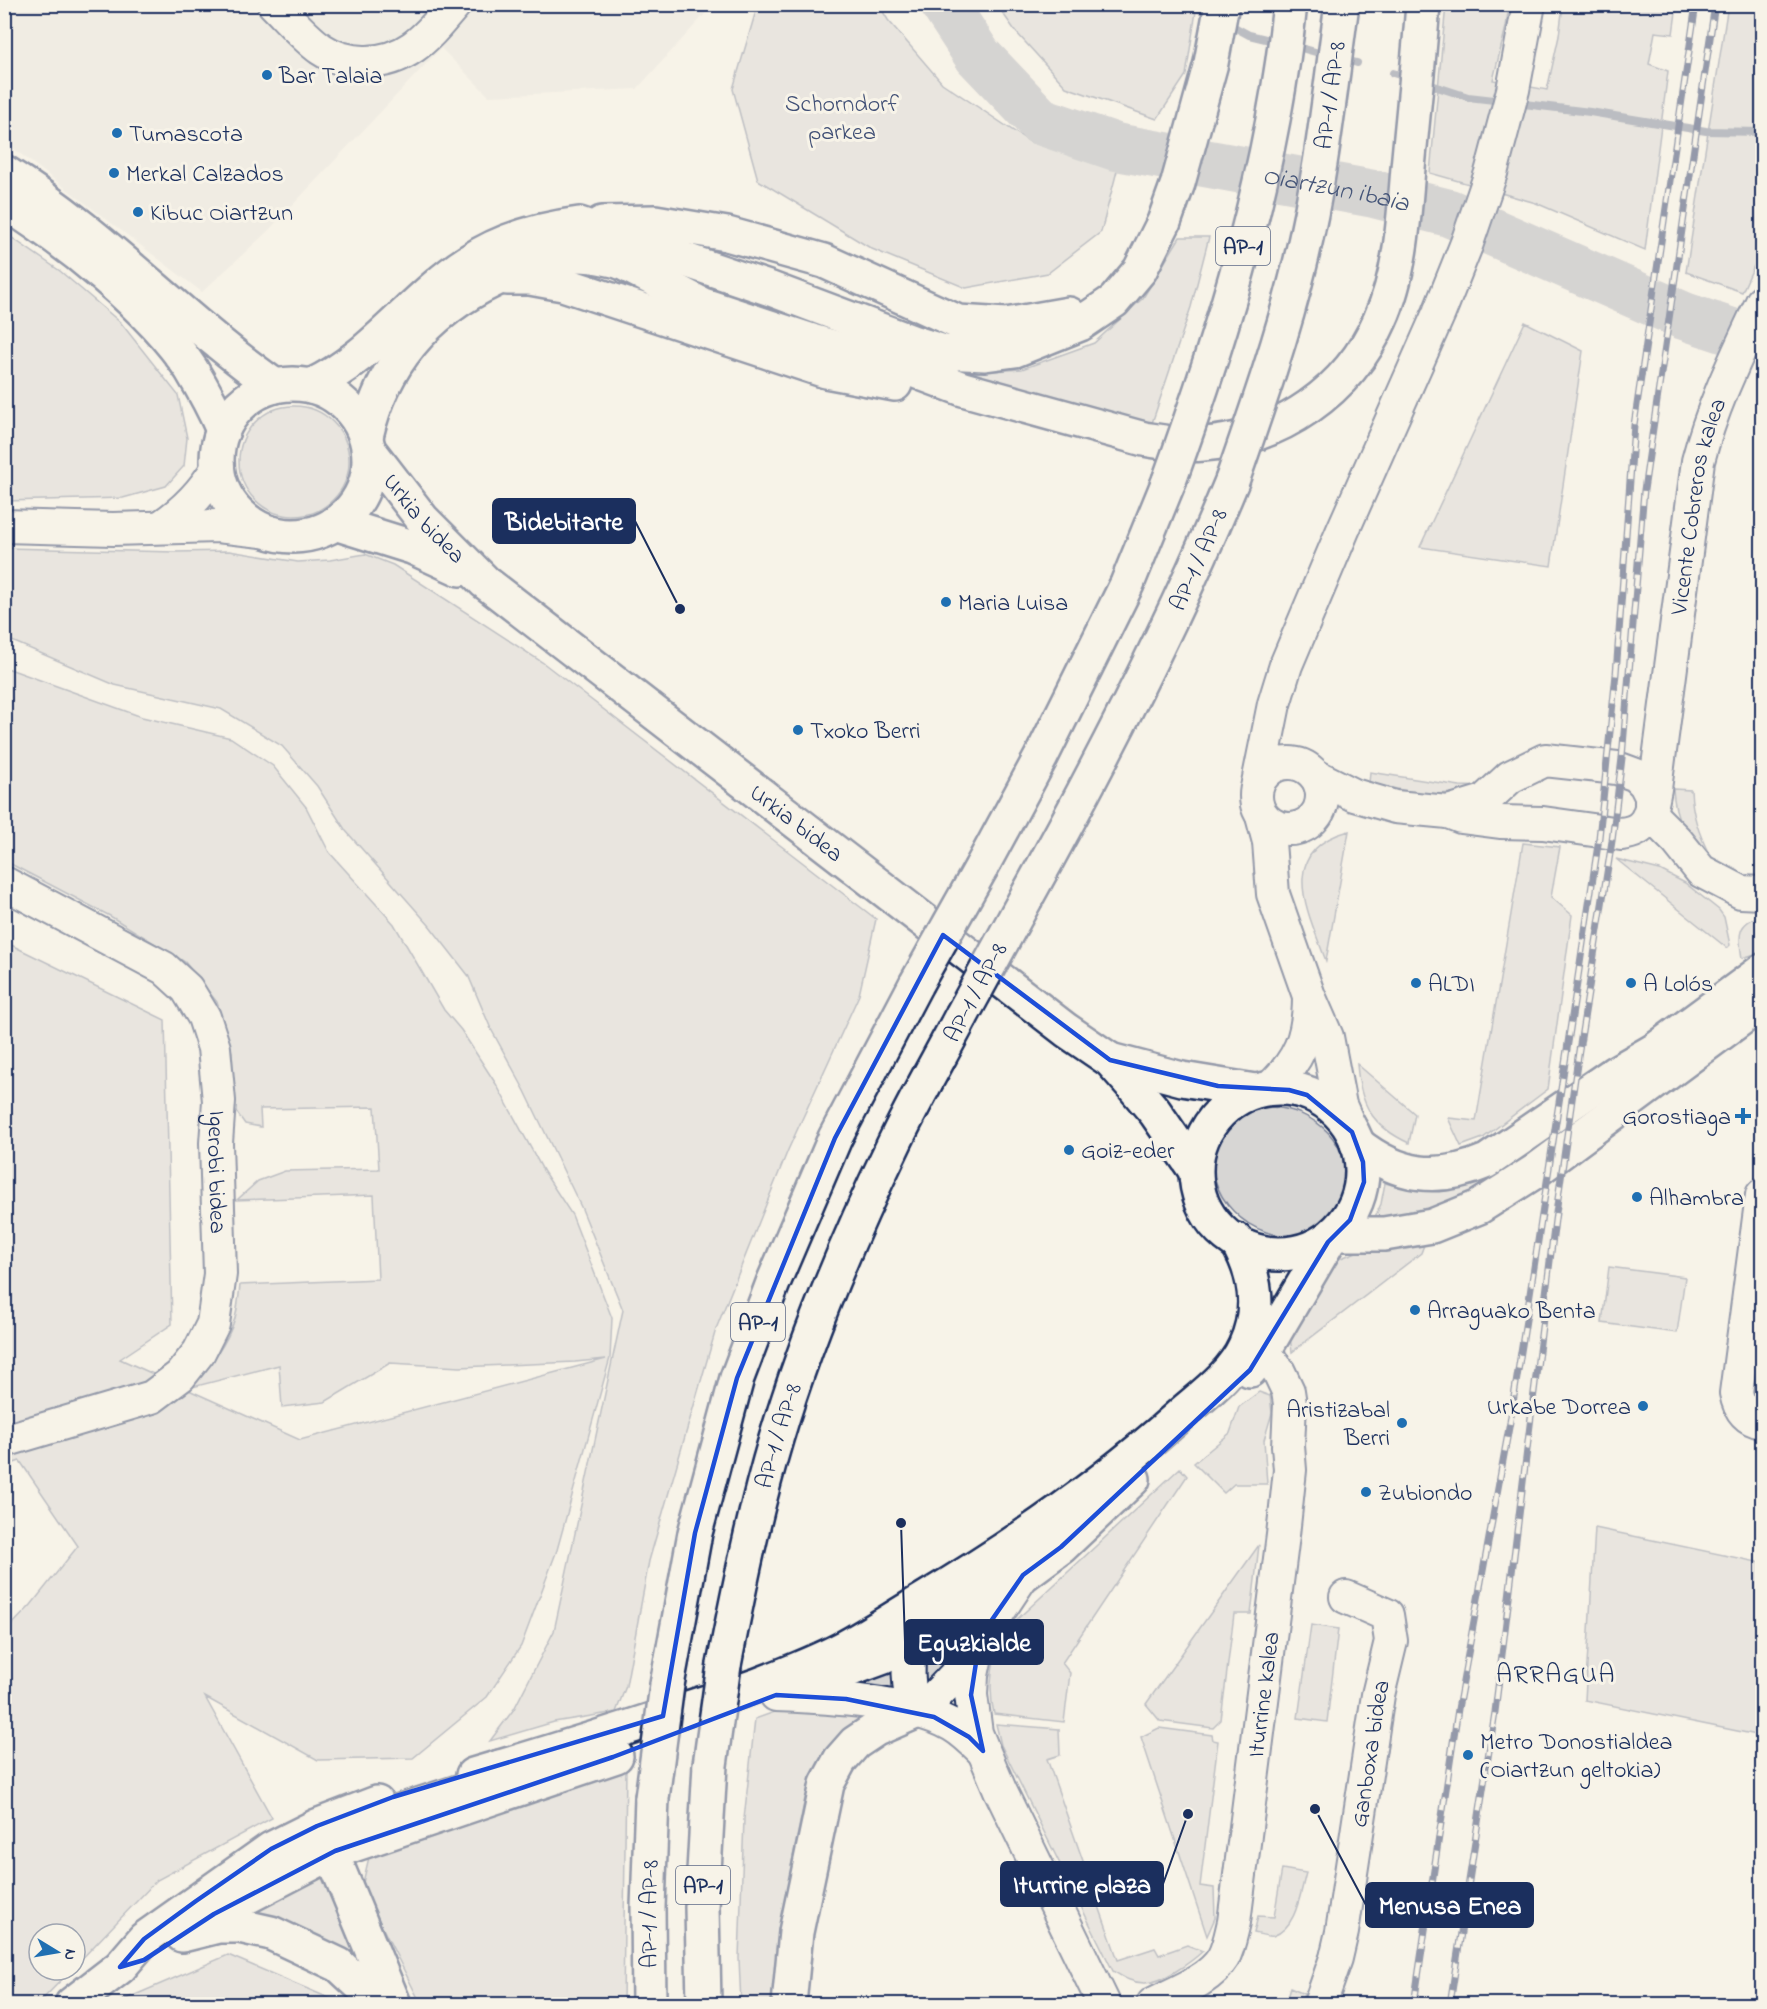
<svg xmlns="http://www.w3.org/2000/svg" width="1767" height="2009" font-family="'Indie Flower',sans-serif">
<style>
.built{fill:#e6e5de}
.green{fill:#d7d6d4;stroke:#798299;stroke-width:1.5}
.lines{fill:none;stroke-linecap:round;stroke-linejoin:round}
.stream{stroke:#727c95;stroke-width:8}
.river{stroke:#acb0b9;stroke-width:48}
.street-casing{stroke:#1b2f5e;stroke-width:36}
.secondary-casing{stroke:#1b2f5e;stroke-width:38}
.highway-casing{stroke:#1b2f5e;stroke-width:38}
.street{stroke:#f7f3e8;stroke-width:32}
.secondary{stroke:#f7f3e8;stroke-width:33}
.highway{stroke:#f7f3e8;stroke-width:33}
.rail-casing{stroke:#1b2f5e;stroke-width:7}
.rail{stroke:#f7f3e8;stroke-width:4.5;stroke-dasharray:14;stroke-linecap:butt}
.highway-bridge-casing{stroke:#1b2f5e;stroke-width:38;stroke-linecap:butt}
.highway-bridge{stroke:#f7f3e8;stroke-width:33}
.marked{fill:none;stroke:#1d4ed8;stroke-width:4.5;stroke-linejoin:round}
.poi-dot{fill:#1f6fb2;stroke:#f7f3e8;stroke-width:2}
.labels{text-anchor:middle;stroke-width:6;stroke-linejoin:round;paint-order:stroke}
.shield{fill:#f7f3e8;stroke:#5d6a87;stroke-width:1.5}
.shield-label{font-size:22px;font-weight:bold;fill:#1b2f5e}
.poi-label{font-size:24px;fill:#1b2f5e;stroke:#f7f3e8;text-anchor:start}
.street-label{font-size:24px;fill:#1b2f5e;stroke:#f7f3e8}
.park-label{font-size:24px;fill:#415076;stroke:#f7f3e8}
.water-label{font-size:26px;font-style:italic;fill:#465679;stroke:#f7f3e8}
.neighbourhood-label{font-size:26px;letter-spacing:1.5px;fill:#1b2f5e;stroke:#f7f3e8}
.leader{fill:none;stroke:#1b2f5e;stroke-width:2}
.callout-dot{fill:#1b2f5e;stroke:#f7f3e8;stroke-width:2}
.callout{fill:#1b2f5e;stroke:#1b2f5e;stroke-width:2}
.callout-label{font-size:26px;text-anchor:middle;font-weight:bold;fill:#fff}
</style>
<rect width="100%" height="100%" fill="#f7f3e8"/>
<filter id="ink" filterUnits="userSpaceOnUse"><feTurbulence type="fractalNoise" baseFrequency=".0167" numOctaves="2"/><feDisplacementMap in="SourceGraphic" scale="12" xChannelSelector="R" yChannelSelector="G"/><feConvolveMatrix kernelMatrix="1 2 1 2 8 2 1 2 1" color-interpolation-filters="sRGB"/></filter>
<g filter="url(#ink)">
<path class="built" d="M4,5H713L637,89L489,96L441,48L268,231L202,292L5,142Z"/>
<path class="green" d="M758,4L879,5L888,20L942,83L1030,142L1118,167L1101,232L1048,273L966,288L872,249L758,180L733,89Z
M997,5H1197L1186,75L1157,119L1066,87L1016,32Z
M1446,5H1509L1506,27L1493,80L1547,90L1559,36L1563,5H1677L1673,34L1655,32L1649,64L1668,71L1645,250L1536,203L1430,173Z
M1728,5H1762V248L1742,292L1686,272Z
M5,233L60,271L121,323L178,395L187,438L184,466L166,486L123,498L5,501Z
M1180,237H1209L1191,307L1151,426L965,373L1022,369L1094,343L1143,298Z
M1525,322L1583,351L1551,566L1420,547Z
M239 461a55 55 0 1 1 110 0a55 55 0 1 1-110 0Z
M5,548L175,552L229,551L298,562L330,560L365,554L393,565L542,662L876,919L859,995L788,1150L716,1329L649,1561L626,1686L616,1712L554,1722L490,1741L514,1709L554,1631L623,1310L582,1209L525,1091L491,1029L468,975L429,925L346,831L317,786L282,746L221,709L115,685L5,638Z
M4,667L142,717L231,738L273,766L306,807L329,852L394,924L444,1010L461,1030L496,1084L544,1172L572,1215L612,1318L610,1358L557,1550L521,1646L487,1697L413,1758L318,1760L205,1697L272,1818L157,1880L75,1966V1934H39V1970H71L38,2004H5V1632L31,1605L78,1546L20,1461L5,1466V942L165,1020L172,1324L120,1359L300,1440L606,1359L575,1362L460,1367L390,1363L325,1402L282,1407L279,1365L189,1388C209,1367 227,1345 235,1318C238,1307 239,1295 240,1285L378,1279L374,1195L237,1200L258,1181L285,1171L379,1169L375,1107L260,1109L261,1127L245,1124L235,1110L232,1052L217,1002L185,962L110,916L5,861Z
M1370,772L1460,786L1486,787C1443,799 1411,793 1369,783Z
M1673,789L1691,790C1692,815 1699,834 1710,856L1707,858C1686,833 1675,823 1673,789Z
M1349,831L1326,961C1308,912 1275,851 1349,831Z
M1523,843L1560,847L1551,897L1572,915L1548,1089L1483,1138L1461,1146L1448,1118L1476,1121Z
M1616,859L1660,870L1685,883L1719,910L1724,917L1730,945L1727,948Z
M1762,915V952L1742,958C1738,935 1737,923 1762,915Z
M1357,1064L1415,1114L1409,1143C1372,1126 1360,1105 1357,1064Z
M1271,1107C1314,1109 1355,1144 1343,1190C1340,1203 1333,1216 1321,1223C1314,1228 1306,1234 1297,1235C1287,1237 1276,1235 1266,1232C1215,1215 1190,1149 1240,1116C1249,1110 1261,1109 1271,1107Z
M1540,1141L1539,1157L1469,1202L1372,1223L1381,1204L1385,1183C1458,1204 1483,1183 1540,1141Z
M1424,1245L1421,1253L1292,1352L1290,1337L1326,1268L1341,1258L1372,1246Z
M1609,1267L1685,1277L1677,1333L1602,1323Z
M1259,1392L1270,1396L1272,1413L1264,1440L1267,1484H1234L1224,1493L1194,1463L1230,1433L1239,1407Z
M1180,1468L1187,1476L1062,1663L1070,1673L1064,1722L994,1714C989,1693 990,1664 1000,1644C1003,1637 1008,1630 1012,1624Z
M1595,1528L1762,1563V1736L1585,1700Z
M1259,1545L1251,1614H1234L1221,1720L1213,1728L1160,1721L1146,1704Z
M981,1613L953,1650L942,1671L931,1681L924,1679L923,1648Z
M1311,1625L1338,1629L1327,1722L1298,1718Z
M897,1663L902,1693L832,1686Z
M780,1710L869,1715L823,1760L805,1798L792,1862L774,1975V2004H741L739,1958L744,1819L755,1719Z
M996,1724L1059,1729L1060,1755L1047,1759L1118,1960L1155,1948L1159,1955L1187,1945L1203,1951C1191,1962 1161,1984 1144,1983C1132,1983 1123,1977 1113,1971L1001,1745Z
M1159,1728L1212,1735L1213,1740L1218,1741L1200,1886L1214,1888L1215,1918L1207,1936L1141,1737Z
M626,1767L623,2004H421L362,1887L369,1857Z
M1282,1869L1306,1873C1300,1893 1297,1928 1273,1936C1268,1937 1260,1934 1254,1933L1258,1916L1274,1917Z
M318,1872L325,1877L365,1965L247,1910Z
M228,1955L343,2004H114Z
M1290,1988L1304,1994L1300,2004H1285Z"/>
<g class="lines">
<path class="stream" d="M1190,4L1214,17
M1225,22L1249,35L1278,42
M1290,45L1330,56
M1342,59L1357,63
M1393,73L1410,78
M1422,82L1468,97L1503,101
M1516,103L1590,112L1706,131L1762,132"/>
<path class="river" id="s1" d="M944,4L978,56L1040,121L1116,147L1374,194L1449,213L1684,316L1762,342"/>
<g class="street-casing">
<g id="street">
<path d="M274,4C289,19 304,37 321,49C348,67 386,66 413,47C429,36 442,19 455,4"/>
<path d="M4,526L113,529L217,526L270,532"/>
<path d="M162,526C186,510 203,492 218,467"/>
<circle cx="1289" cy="796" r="33"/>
<path id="s2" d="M1316,776L1354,795L1395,807L1448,812L1461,817L1500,822L1543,823L1621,834C1649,831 1650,813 1655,789L1698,461C1713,403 1737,356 1762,302"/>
<path d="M1258,783L1274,704L1286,665L1343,530L1439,313L1467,243L1491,173L1513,90L1529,4"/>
<path d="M1448,812L1484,801L1510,777L1545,760L1617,768L1636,775L1645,784L1651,796V809"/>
<path d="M1650,814L1677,841L1701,871L1741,892L1762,893"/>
<path d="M1262,816L1269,842L1273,894L1309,996L1327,1037L1340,1105L1352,1132"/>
<path id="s3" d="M4,883L164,968L187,989L204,1017L214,1048L219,1101L216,1143L220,1274L213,1324L199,1352L180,1376L152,1397L4,1441"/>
<path d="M1270,1088C1299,1061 1309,1037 1309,997"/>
<path d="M1762,1195L1736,1393C1739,1409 1746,1419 1762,1422"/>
<path d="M980,1637L972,1675L971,1695L976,1733L1000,1790L1104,2004"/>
<path d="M776,1695C825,1697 909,1701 952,1725C964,1732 973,1741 983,1751"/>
<path d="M915,1712L927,1705L960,1670L1023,1575"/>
<path d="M915,1712C906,1682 905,1650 922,1623"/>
<path id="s4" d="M1153,2004C1176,1992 1209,1981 1223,1958C1229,1947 1231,1934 1234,1922L1283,1535L1290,1470L1288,1446L1290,1404L1288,1391L1279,1372L1264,1351"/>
<path id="s5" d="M1320,2004L1336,1958L1342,1932L1378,1695L1391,1641L1387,1615L1346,1597"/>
</g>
</g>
<g class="secondary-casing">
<g id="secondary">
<path d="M4,172C103,233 181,320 275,386"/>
<path d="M4,202C67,242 150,307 191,369C203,389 214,409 223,430"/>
<circle cx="293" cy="460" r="76"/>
<path id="s6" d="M369,450L423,520L485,582L1066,1030L1110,1060L1133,1086L1155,1112L1195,1170"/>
<path d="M335,523L412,547L460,569"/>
<path d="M1110,1060L1182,1079L1255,1091"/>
<circle cx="1279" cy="1171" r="83"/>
<path d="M1357,1144C1399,1177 1438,1182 1487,1161L1615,1073L1655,1050L1762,971"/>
<path d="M1339,1234H1384L1432,1226L1479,1207L1534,1172L1762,1003"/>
<path d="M1250,1370L1264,1351L1328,1242"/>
<path d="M813,1683L884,1657L983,1601L1023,1575L1061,1547L1133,1479"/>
<path d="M473,1775C541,1755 609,1734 676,1712C705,1702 735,1694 763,1683C789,1673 817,1662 842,1649C870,1634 897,1616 925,1599C1014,1546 1102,1485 1179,1416C1203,1395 1232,1375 1245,1346C1262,1309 1256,1274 1236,1240"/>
<path d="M193,1928L214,1914L335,1851L616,1756"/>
<path d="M72,2004L120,1967L144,1939L271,1849L317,1826L377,1803"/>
</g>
</g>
<g class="highway-casing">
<g id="highway">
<path d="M602,223L655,222L727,234L824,261L958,322L1006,325L1069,314"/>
<path d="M619,261L703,305L812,341L907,368L963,389L1144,439C1163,442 1183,446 1203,444C1280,439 1349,391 1380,320C1401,274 1404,218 1408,168C1413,114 1419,59 1423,4"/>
<path d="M507,278H530L563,284L826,371L895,384"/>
<path d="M311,386C373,357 412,298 468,262C502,239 540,229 579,224L771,289L912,342L944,352L985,354L1015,350L1080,324L1114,301L1140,270L1164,222L1178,183L1211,63L1222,4"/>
<path d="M366,436C383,363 427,312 494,280C521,267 546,255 577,255C598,255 619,261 639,267"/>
<path d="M981,868L1041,757L1127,584L1169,481"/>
<path id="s7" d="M1026,898C1101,763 1173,624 1232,481"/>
<path id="s8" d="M724,1665C739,1589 754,1513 776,1439C805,1342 848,1239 892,1148C913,1103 939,1059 962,1015"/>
<path d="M667,1685L695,1533L737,1378L773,1283L835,1138L916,984"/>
<path d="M182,1935L218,1926H239L271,1933L339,1965L381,2004"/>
<path d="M394,2004L337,1866C334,1843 334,1834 358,1825L468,1789L500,1767"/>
<path id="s9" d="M649,2004L648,1907L652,1798"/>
<path d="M704,2004L702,1907L710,1765"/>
<path d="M789,2004L796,1932L827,1784L840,1760L855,1743L876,1729L915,1712"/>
</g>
</g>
<use href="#street" class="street"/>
<use href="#secondary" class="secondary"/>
<use href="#highway" class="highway"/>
<g class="rail-casing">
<path id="rail" d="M1414,2004L1458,1709L1510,1422L1528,1307L1599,838L1616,674L1634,425L1696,4
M1450,2004L1495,1712L1555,1220L1578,1057L1612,841L1622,758L1644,490L1715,4"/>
</g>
<use href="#rail" class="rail"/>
<g class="highway-bridge-casing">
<g id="highway-bridge">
<path d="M1169,481C1225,327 1273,168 1290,4"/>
<path id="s10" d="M1232,481C1257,409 1282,338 1300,264C1321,179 1330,91 1342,4"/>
<path d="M916,984L981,868"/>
<path d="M962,1015L1026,898"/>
<path d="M710,1765L724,1665"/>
<path d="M652,1798L667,1685"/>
</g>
</g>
<use href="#highway-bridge" class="highway-bridge"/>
</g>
</g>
<path d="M0 0H1767V2009H0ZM943,935L1110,1060L1218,1086L1289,1090L1307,1095L1352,1132L1363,1162L1364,1182L1350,1220L1328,1242L1250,1370L1061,1547L1023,1575L980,1637L971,1695L983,1751L969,1737L934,1717L846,1699L776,1695L613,1757L335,1851L214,1914L144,1960L120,1967L144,1939L196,1901L271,1849L317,1826L393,1797L663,1716L695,1533L737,1378L835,1138Z" fill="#f7f3e8" fill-opacity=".55" fill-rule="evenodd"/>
<path class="marked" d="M943,935L1110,1060L1218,1086L1289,1090L1307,1095L1352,1132L1363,1162L1364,1182L1350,1220L1328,1242L1250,1370L1061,1547L1023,1575L980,1637L971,1695L983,1751L969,1737L934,1717L846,1699L776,1695L613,1757L335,1851L214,1914L144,1960L120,1967L144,1939L196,1901L271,1849L317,1826L393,1797L663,1716L695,1533L737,1378L835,1138Z"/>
<g class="poi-dot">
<circle cx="267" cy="75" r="6"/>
<circle cx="117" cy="133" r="6"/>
<circle cx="114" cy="173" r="6"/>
<circle cx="138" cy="212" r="6"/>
<circle cx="946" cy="602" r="6"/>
<circle cx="798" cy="730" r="6"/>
<circle cx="1416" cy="983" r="6"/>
<circle cx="1631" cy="983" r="6"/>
<path d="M1740 1107h6v6h6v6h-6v6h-6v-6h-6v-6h6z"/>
<circle cx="1069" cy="1150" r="6"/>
<circle cx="1637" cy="1197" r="6"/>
<circle cx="1415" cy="1310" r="6"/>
<circle cx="1643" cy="1406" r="6"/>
<circle cx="1402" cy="1423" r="6"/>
<circle cx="1366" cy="1492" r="6"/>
<circle cx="1468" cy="1755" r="6"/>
</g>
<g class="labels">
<g class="shield">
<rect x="1216" y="227" width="54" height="38" rx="4.5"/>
<rect x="731" y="1303" width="54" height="38" rx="4.5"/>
<rect x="676" y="1866" width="54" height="38" rx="4.5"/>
</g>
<g class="shield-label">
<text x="1243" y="254">AP-1</text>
<text x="758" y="1330">AP-1</text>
<text x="703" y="1893">AP-1</text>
</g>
<g class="poi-label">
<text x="279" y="83">Bar Talaia</text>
<text x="129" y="141">Tumascota</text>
<text x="126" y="181">Merkal Calzados</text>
<text x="150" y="220">Kibuc Oiartzun</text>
<text x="958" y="610">Maria Luisa</text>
<text x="810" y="738">Txoko Berri</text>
<text x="1428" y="991">ALDI</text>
<text x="1643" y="991">A Lolós</text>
<text x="1731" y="1124" text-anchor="end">Gorostiaga</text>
<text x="1081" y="1158">Goiz-eder</text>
<text x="1649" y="1205">Alhambra</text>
<text x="1427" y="1318">Arraguako Benta</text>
<text x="1631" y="1414" text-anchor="end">Urkabe Dorrea</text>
<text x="1390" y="1417" text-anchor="end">Aristizabal<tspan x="1390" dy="28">Berri</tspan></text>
<text x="1378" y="1500">Zubiondo</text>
<text x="1480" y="1749">Metro Donostialdea<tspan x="1480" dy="28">(Oiartzun geltokia)</tspan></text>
</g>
<g class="street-label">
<text dy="8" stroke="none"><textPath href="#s10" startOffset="399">AP-1 / AP-8</textPath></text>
<text dy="8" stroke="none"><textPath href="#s2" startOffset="662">Vicente Cobreros kalea</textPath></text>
<text dy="8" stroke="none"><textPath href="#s6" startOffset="88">Urkia bidea</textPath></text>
<text dy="8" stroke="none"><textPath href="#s7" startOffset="380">AP-1 / AP-8</textPath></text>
<text dy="8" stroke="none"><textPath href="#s6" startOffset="570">Urkia bidea</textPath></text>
<text transform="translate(975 992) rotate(-62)" y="8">AP-1 / AP-8</text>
<text dy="8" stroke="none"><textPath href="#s3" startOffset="402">Igerobi bidea</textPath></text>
<text dy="8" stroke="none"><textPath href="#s8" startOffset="236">AP-1 / AP-8</textPath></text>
<text dy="8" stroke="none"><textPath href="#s4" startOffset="352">Iturrine kalea</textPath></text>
<text dy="8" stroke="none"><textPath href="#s5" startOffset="256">Ganboxa bidea</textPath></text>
<text dy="8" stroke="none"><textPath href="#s9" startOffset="90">AP-1 / AP-8</textPath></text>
</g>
<g class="park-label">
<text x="842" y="111">Schorndorf<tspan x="842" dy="28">parkea</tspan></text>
</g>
<g class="water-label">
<text dy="9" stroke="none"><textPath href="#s1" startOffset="456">Oiartzun ibaia</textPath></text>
</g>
<g class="neighbourhood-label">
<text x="1556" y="1682">ARRAGUA</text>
</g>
</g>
<path class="leader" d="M680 609L635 521M901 1523L905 1642M1188 1814L1163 1884M1315 1809L1366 1905"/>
<g class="callout-dot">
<circle cx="680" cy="609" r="6"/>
<circle cx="901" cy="1523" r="6"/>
<circle cx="1188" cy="1814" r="6"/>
<circle cx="1315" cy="1809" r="6"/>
</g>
<g class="callout">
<rect x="493" y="499" width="142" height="44" rx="6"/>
<rect x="905" y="1620" width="138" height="44" rx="6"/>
<rect x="1001" y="1862" width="162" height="44" rx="6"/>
<rect x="1366" y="1883" width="167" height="44" rx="6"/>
</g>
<g class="callout-label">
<text x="564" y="530">Bidebitarte</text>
<text x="974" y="1651">Eguzkialde</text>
<text x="1082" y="1893">Iturrine plaza</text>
<text x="1450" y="1914">Menusa Enea</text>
</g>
<rect width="1767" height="2009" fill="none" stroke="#f7f3e8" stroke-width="24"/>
<rect x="12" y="12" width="1743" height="1985" fill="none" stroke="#1b2f5e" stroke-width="2" filter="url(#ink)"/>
<g transform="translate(57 1952) rotate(101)"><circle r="28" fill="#f7f3e8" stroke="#9fa5b1" stroke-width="1.5"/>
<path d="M0-4.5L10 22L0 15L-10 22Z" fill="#1f6fb2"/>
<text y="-9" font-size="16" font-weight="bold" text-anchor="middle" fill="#1b2f5e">N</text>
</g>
</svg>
